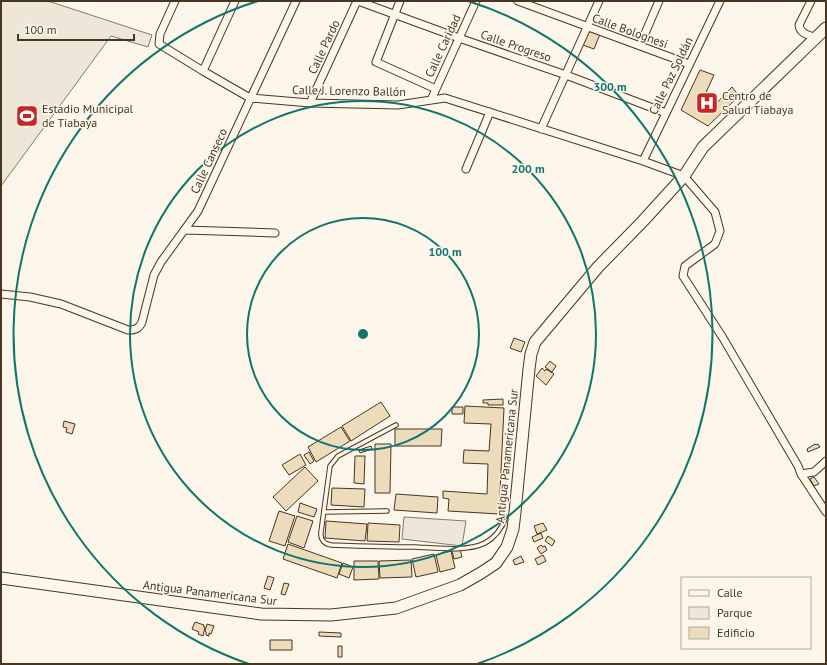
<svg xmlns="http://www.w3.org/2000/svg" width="827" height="665" font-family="'PT Sans',sans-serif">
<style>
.green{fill:#ede6d9;stroke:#887966}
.parking{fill:#ede7d9;stroke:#887966}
.building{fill:#ecdcbc;stroke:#4a3520}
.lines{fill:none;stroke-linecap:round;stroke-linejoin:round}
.lane-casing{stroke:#4a3520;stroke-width:5.5}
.street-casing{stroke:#4a3520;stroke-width:9}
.primary-casing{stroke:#4a3520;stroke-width:13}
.lane{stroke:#fbf6e9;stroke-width:3.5}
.street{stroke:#fbf6e9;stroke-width:7}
.primary{stroke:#fbf6e9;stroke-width:11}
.ring{fill:none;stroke:#0f766e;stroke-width:2}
.labels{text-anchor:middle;stroke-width:3;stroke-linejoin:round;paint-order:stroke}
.street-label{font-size:12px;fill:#4a3520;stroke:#fbf6e9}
.poi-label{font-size:12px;fill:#4a3520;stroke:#fbf6e9;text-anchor:start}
.centre{fill:#0f766e;stroke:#fbf6e9;stroke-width:2}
.ring-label{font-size:12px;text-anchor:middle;font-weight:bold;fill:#0f766e;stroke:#fbf6e9;stroke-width:3;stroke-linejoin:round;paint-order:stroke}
</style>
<rect width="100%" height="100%" fill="#fbf6e9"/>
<path class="green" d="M1,1H48L152,35L148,47L111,36L1,186Z"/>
<path class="parking" d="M404,517L466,521L462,546L402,539Z"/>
<path class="building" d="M590,30L600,34L594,49L583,45Z
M700,70L714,75L703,99L707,101L706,103L713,107L732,87L739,96L708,126L681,110Z
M514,338L525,342L521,352L510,348Z
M550,361L556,366L552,372L545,367Z
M542,368L545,371L546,369L554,374L546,385L536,376Z
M503,399V405H488V403H483V400Z
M381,402L390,416L351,441L342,426Z
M465,406L504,408L499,514L448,511L449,499L443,498V491L487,494L488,464L463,463L464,450L489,451L491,424L464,423Z
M452,407H463V414H452Z
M64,421L75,424L72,434L66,432L67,428L63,427Z
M341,427L350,441L316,462L308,447Z
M395,429H442L441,446H395Z
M375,444H391L390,493H375Z
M815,444L816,445L818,444L820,447L808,452L807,449Z
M371,446L372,449L360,453L359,450Z
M309,452L314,461L310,464L304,455Z
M300,454L306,465L289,475L282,465Z
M355,456H365L364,484L354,483Z
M305,467L318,481L286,511L273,497Z
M814,477L819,484L814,486L810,479Z
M332,488L365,489L364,507L331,505Z
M396,494L438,497L437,513L394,510Z
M300,503L317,509L314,517L298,512Z
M279,511L295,516L285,546L269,541Z
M297,516L313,521L304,548L288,542Z
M326,521L367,524L365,541L325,538Z
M368,523L400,525L399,542L367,541Z
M543,523L547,530L537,534L534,526Z
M541,533L543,538L534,542L532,537Z
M548,536L555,541L552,546L545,541Z
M288,544L342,563L337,578L283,559Z
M541,545L543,547L545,546L547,550L541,554L537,548Z
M460,549L462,557L454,559L452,551Z
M451,551L455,568L440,572L436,555Z
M434,554L438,572L416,577L412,559Z
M543,555L546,561L538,565L535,559Z
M521,556L524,562L515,565L513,560Z
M411,560L412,577L380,578L379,561Z
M354,561H378L379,579L354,580Z
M343,563L353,567L349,578L339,574Z
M268,576L274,578L270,590L264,588Z
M284,583L289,584L285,595L281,594Z
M195,622L204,625L203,626L205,627L203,636L198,634L199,632L192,629Z
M207,624L214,626L211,634L209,633V636L206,635V632L205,631Z
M319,632L341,633V637L319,636Z
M270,640H292V650H270Z
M338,646H342V657H338Z"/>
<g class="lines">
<g class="lane-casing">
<path id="lane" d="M396,425L338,456L330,466L321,532C320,539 324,544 331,545C359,546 387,547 415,547C435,548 467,552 485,543C496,537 502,528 506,517
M324,512L387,511"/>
</g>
<g class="street-casing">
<path id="street" d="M175,1L160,34L159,44L203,71L250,98L310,103L398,105L445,98L643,161L684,176L715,212L720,231L715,244L685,266L683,276L723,338L798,466L801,474L826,512
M358,1L459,38L566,75L666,113
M400,1L376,62L436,89
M518,1L689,64
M811,1L799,25C800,34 809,35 816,38
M640,45L659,1
M203,71L235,1
M431,100L476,1
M310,103L357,1
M541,129L599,1
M643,161L720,1
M466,169L490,112
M185,230L275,233
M1,294L30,297L61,304L128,330C135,330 139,329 142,322L154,275L161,262L198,211L296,1
M801,474L814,472L826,461"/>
</g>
<g class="primary-casing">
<path id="primary" d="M1,578L261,614L331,615L396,608L460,585L481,573L496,563L507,547L513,529L515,512L529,369L531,354L535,342L598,267L643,221L684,176L703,147L826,28"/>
</g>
<use href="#lane" class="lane"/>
<use href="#street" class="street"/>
<use href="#primary" class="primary"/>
</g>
<g class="ring">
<circle cx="363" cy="334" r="116"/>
<circle cx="363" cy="334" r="233"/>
<path d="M249 664A349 349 0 0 1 258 1M468 1A349 349 0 0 1 477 664"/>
</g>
<defs>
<g id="hospital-square" transform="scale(1.15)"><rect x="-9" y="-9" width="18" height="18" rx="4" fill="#c62828" stroke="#fbf6e9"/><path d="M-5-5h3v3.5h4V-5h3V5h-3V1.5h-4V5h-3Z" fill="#fff"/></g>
<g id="stadium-square" transform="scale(1.15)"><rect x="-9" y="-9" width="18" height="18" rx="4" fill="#c62828" stroke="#fbf6e9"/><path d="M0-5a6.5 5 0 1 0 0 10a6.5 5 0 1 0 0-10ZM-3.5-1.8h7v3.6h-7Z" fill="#fff"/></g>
</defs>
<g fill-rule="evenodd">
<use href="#hospital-square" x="707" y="103"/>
<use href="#stadium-square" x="27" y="116"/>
</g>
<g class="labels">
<g class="street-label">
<text transform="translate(630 31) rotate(20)" y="4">Calle Bolognesi</text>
<text transform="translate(443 46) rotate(-65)" y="4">Calle Caridad</text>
<text transform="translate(516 46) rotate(19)" y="4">Calle Progreso</text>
<text transform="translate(324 47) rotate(-65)" y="4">Calle Pardo</text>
<text transform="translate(671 76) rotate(-64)" y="4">Calle Paz Soldán</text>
<text transform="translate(349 91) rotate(1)" y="4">Calle J. Lorenzo Ballón</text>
<text transform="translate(209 161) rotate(-65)" y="4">Calle Canseco</text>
<text transform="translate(507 456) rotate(-84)" y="4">Antigua Panamericana Sur</text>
<text transform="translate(210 593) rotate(7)" y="4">Antigua Panamericana Sur</text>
</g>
<g class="poi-label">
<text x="722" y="100">Centro de<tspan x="722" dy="14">Salud Tiabaya</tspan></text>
<text x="42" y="113">Estadio Municipal<tspan x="42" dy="14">de Tiabaya</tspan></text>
</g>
</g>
<circle cx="363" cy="334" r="6" class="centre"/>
<g class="ring-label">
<text x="610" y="91">300 m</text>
<text x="528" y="173">200 m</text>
<text x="445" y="256">100 m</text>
</g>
<rect width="827" height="665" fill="none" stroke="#4a3520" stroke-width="4"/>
<rect x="681" y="577" width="130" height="72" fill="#fbf6e9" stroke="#b4a999"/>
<rect x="689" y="590" width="20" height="6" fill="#fbf6e9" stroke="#b4a999"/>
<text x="717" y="597" font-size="12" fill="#4a3520">Calle</text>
<rect x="689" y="607" width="20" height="12" fill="#ede6d9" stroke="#b4a999"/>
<text x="717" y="617" font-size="12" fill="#4a3520">Parque</text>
<rect x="689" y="627" width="20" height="12" fill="#ecdcbc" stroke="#b4a999"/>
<text x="717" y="637" font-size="12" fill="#4a3520">Edificio</text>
<path d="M18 34v6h116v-6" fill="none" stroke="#4a3520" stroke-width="2"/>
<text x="24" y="34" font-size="12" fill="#4a3520" stroke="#fbf6e9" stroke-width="3" paint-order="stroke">100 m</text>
</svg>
